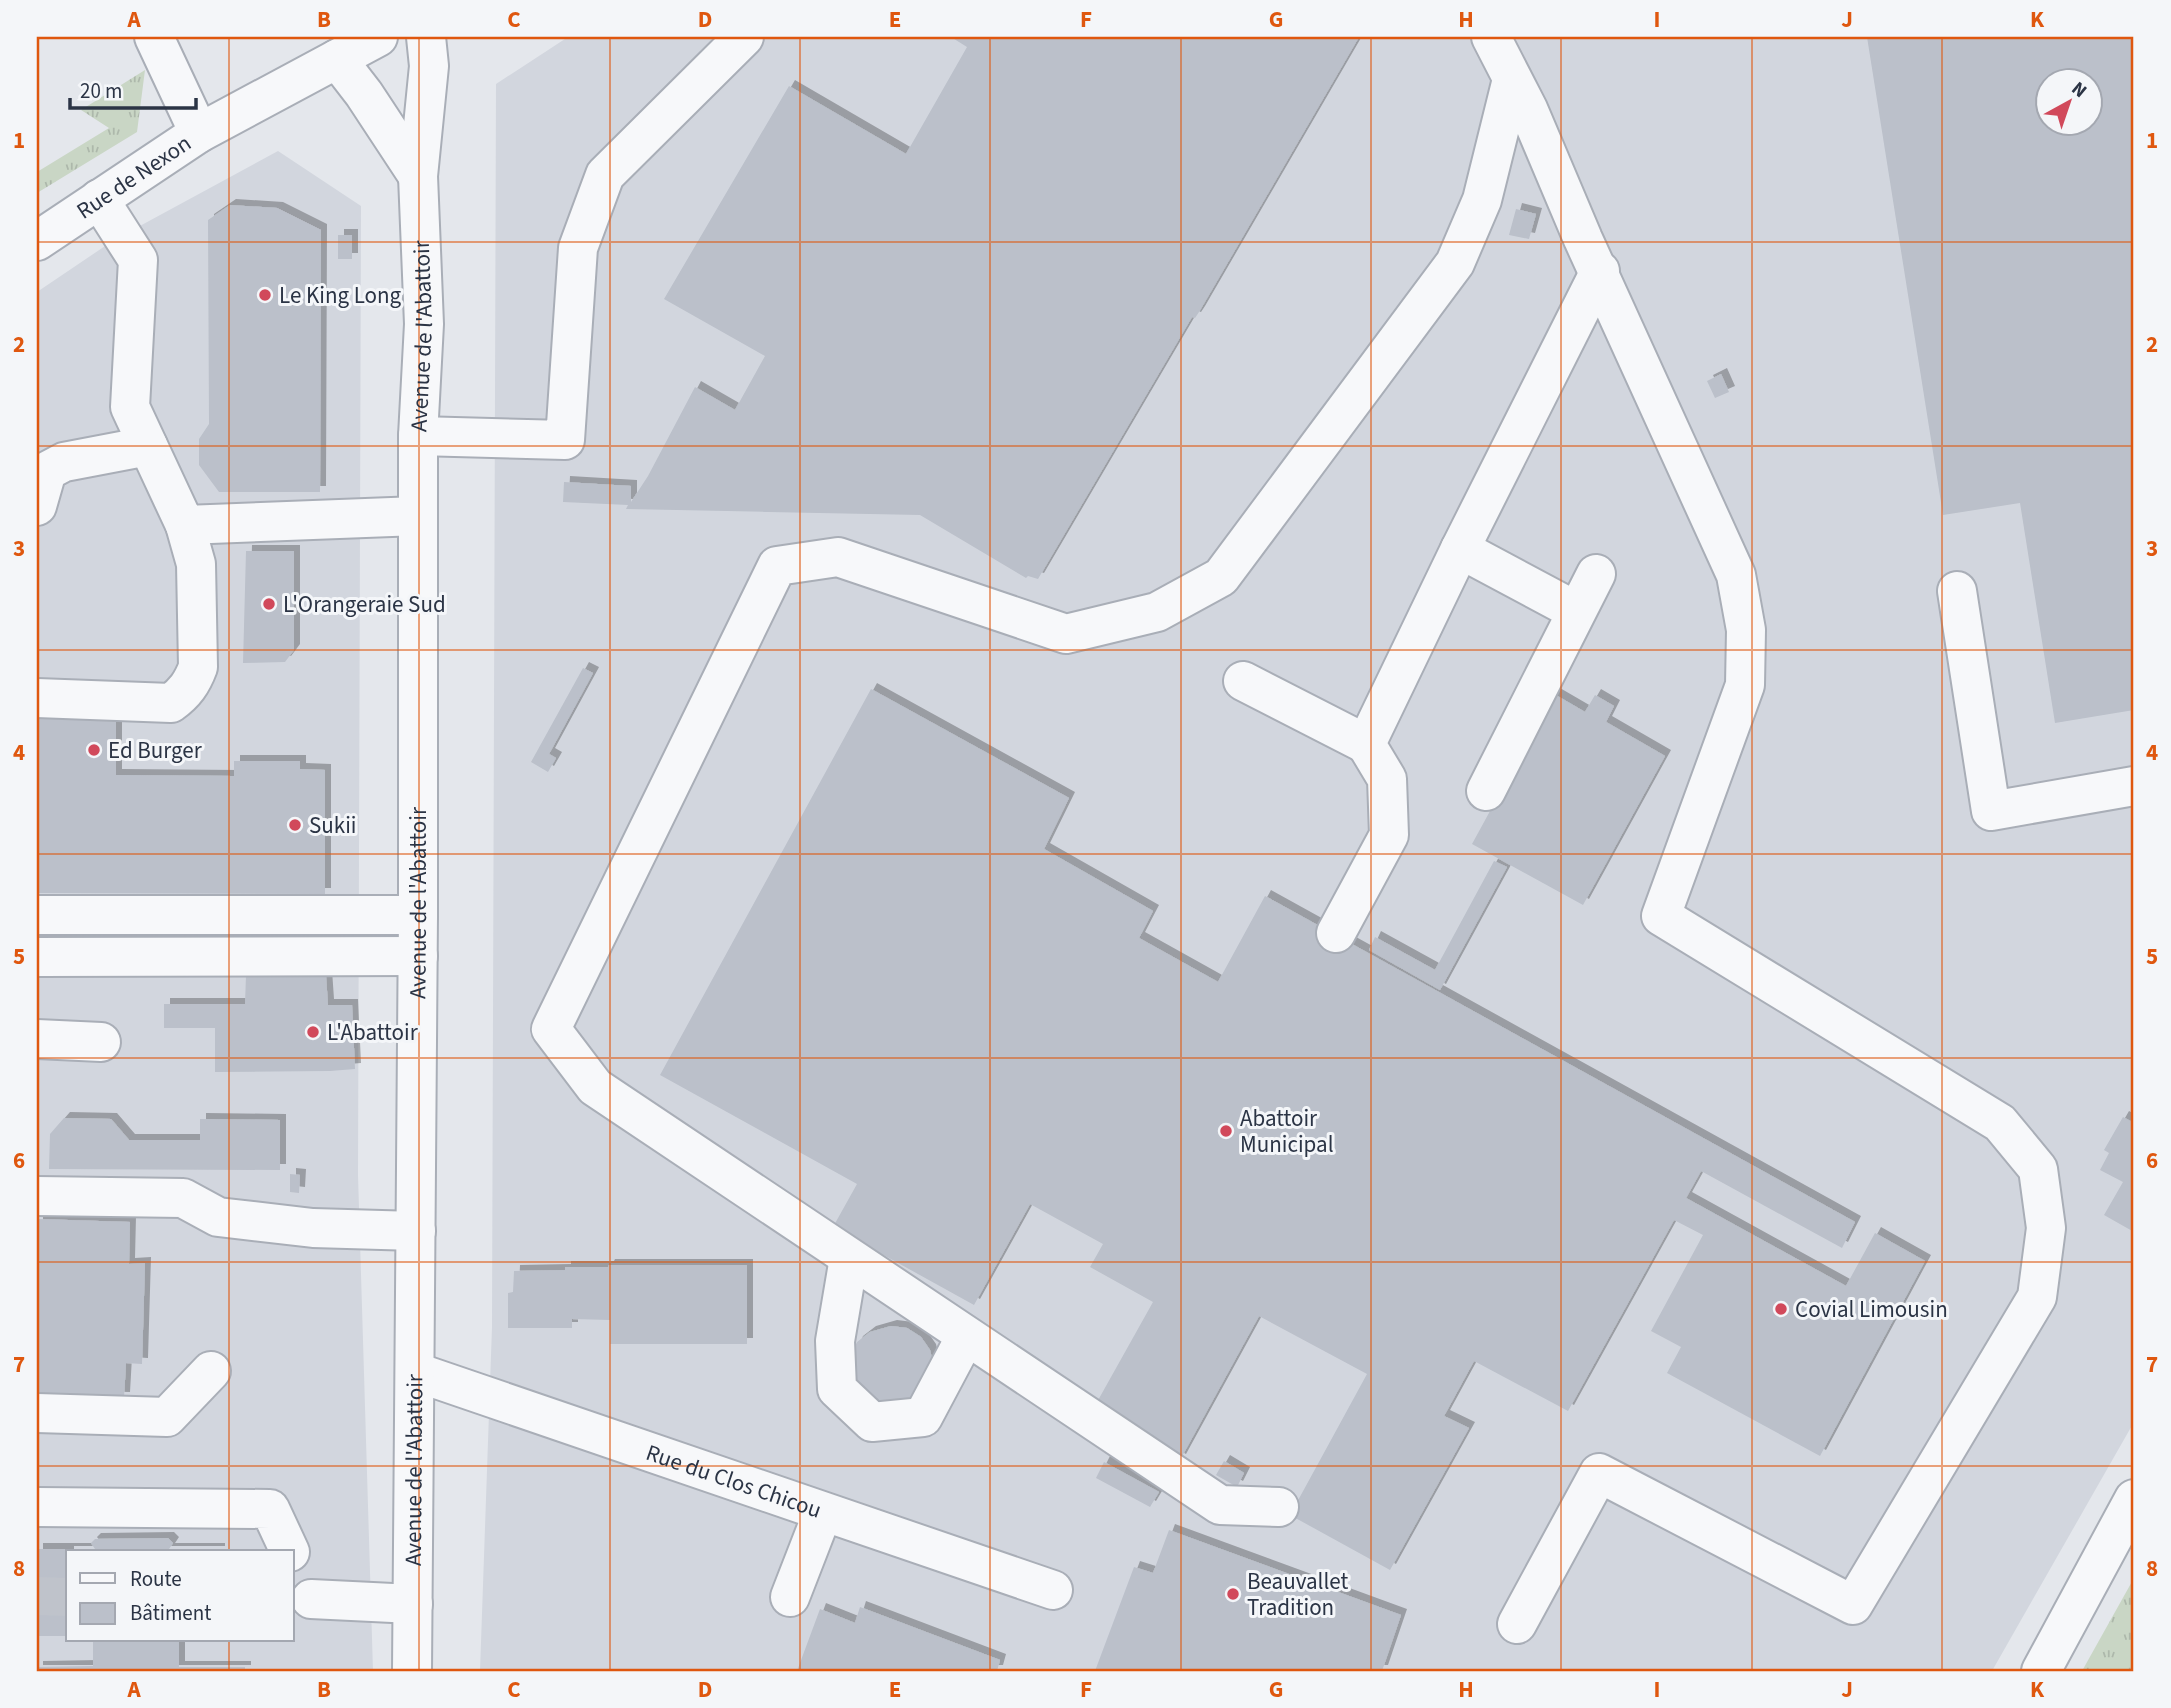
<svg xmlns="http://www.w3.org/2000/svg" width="2171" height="1708" font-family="'Source Sans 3',sans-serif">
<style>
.built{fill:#d2d6de;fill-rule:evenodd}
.grass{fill:url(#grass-tufts)}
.building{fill:#bbc0ca;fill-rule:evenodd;filter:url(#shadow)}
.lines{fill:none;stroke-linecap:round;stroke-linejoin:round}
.minor-tunnel{stroke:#bfc3cb;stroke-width:38;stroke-dasharray:38 19;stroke-linecap:butt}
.minor-casing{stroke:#a9aeb7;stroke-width:42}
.minor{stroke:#f7f8fa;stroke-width:38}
.grid{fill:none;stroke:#df570f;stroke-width:2;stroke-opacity:0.55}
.poi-dot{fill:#d1495b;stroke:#f4f6f9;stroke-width:2.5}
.labels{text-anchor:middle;stroke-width:6;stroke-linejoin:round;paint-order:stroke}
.street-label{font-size:23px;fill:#2b3445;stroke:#f4f6f9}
.poi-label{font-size:23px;fill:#2b3445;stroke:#f4f6f9;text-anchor:start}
.neatline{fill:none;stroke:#df570f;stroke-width:2.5}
.grid-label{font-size:23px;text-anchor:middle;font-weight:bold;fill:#df570f}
</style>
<defs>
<pattern id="grass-tufts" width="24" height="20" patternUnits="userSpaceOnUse" patternTransform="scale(1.75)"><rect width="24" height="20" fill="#c9d6c5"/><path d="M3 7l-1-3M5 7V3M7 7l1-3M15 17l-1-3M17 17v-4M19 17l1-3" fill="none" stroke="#adb8ab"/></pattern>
<filter id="shadow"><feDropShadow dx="6" dy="-6" stdDeviation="0" flood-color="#0004"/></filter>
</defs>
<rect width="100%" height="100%" fill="#e4e7ec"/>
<path class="built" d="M568,37H2134V1422L1992,1671H480L492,1327L496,84ZM2048,80H2090V122H2048Z
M278,151L361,206L358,1175L373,1671H37V292L114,240ZM68,1552H292V1640H68Z"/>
<path class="grass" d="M145,70L137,132L37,193V172L109,128L81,110Z
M2134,1578V1671H2082Z"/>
<path class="building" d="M951,37H1359L1199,312L1195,318L1192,317L1038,579L1028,576L1026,578L920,515L626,509L628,505L563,502L564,482L631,486V502L648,476L695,387L735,410L765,356L664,299L789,86L906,154L967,47Z
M1867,37H2134V710L2055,723L2020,503L1943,515ZM2048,80H2090V122H2048Z
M230,205L277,208L321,230L320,492H219L199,465V439L209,424L208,220Z
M1516,209L1536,214L1529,239L1509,235Z
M338,235H352V259H338Z
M1721,374L1729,392L1715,398L1707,381Z
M246,551H294V650L285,662L243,663Z
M583,668L593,673L592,675L549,754L556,758L548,772L531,762Z
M871,689L1069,798L1044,849L1153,911L1139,938L1218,982L1265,896L1855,1222L1842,1248L1701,1171L1686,1198L1846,1286L1875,1233L1925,1261L1820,1456L1667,1373L1681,1347L1651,1331L1703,1235L1674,1220L1568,1411L1474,1361L1444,1416L1469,1428L1390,1570L1290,1515L1367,1374L1259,1316L1180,1460L1092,1411L1153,1302L1090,1267L1103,1244L1030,1204L974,1305L833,1227L857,1184L660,1075Z
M1554,694L1585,712L1595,695L1614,706L1606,722L1665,756L1583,905L1472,844Z
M37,718H116V775L234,776V761H300V769L325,770V894L37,893Z
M1494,861L1507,867L1440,990L1369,950L1375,937L1435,970Z
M246,975L326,976L328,1005H352L355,1069L330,1071L215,1072V1028H164V1004H245Z
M2123,1117L2134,1123V1232L2104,1215L2123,1182L2100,1170L2109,1153L2104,1150Z
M64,1118L111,1119L129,1140H200V1119L280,1120V1170L49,1169L50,1134Z
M290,1174L300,1175L299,1193L290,1192Z
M37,1219L130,1222L129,1264L145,1263L142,1364L126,1363L124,1398L37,1396Z
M609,1265H747V1344H610V1320L572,1319V1328H508V1293L513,1292L514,1271L565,1270V1267H608Z
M891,1326L907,1328L921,1337L930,1350L935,1371L926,1396L898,1412L855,1394L848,1362L857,1342L870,1332Z
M1224,1461L1244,1473L1237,1487L1216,1475Z
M1104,1462L1159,1492L1150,1507L1096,1478Z
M1169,1530L1401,1615L1382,1671H1095L1134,1567L1153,1573Z
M168,1538L173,1543L169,1549H219V1552H68V1636H37V1549H95L91,1543L95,1539Z
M860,1607L1000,1660L997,1671H797L820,1609L855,1623Z
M93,1640H179V1667H245V1671H37V1667L93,1666Z"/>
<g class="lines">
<path class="minor-tunnel" d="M37,1596L68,1597"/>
<g class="minor-casing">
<g id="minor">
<path d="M154,37L199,133"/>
<path d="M1491,37L1528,109L1583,239L1736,575L1746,630L1745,685L1661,916L2000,1123L2038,1169L2046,1228L2037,1297L1853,1605L1599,1473L1517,1624"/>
<path d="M337,59L364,94L418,176"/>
<path d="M99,199L138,260L130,407L185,525L418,516"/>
<path id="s1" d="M37,241L199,133L378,37"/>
<path d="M418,436L565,440L578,248L605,175L744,37"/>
<path d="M37,506L47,471L64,462L148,446"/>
<path d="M1460,549L1576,611"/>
<path d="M1957,591L1991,811L2134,786"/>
<path d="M1243,681L1366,744"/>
<path d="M37,698L171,703C185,693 192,683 198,667L196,564L185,525"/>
<path d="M1486,791L1596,574"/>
<path d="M37,915H418"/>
<path d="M1336,933L1389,835L1387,779L1366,744L1460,549L1600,271"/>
<path d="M37,957L418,956"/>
<path d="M37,1039L101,1042"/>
<path d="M37,1196L183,1198L218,1217L313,1228L416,1231"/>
<path d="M849,1258L835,1341L837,1389L872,1422L923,1417L966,1336"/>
<path id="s2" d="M416,1372L1053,1590"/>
<path d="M37,1413L167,1417L211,1371"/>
<path d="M37,1507L270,1509L290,1552"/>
<path d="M1279,1507L1220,1505L595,1087L551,1029L777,566L838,557L1066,634L1157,612L1221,577L1455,263L1482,200L1512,79"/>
<path d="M790,1597L823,1512"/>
<path d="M311,1599L413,1604"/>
<path id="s3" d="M412,1671L418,915V436L424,324L418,176L429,66L426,37"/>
<path d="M2041,1671L2134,1499"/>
</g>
</g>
<use href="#minor" class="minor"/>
</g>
<path class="grid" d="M229,37V1552M419,37V1671M610,37V1671M800,37V1671M990,37V1671M1181,37V1671M1371,37V1671M1561,37V1671M1752,37V1671M1942,37V1671M37,242H2134M37,446H2134M37,650H2134M37,854H2134M37,1058H2134M37,1262H2134M37,1466H2134M229,1640V1671"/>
<g class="poi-dot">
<circle cx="265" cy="295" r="7"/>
<circle cx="269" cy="604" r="7"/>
<circle cx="94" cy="750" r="7"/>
<circle cx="295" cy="825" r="7"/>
<circle cx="313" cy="1032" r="7"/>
<circle cx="1226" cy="1131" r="7"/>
<circle cx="1781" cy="1309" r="7"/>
<circle cx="1233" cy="1594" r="7"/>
</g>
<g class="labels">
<g class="street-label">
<text dy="8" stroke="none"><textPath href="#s1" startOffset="116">Rue de Nexon</textPath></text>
<text dy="8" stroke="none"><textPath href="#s3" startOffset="1335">Avenue de l'Abattoir</textPath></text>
<text dy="8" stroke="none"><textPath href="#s3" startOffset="768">Avenue de l'Abattoir</textPath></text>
<text dy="8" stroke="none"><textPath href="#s3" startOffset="201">Avenue de l'Abattoir</textPath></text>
<text dy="8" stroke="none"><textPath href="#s2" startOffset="336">Rue du Clos Chicou</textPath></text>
</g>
<g class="poi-label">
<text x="279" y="303">Le King Long</text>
<text x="283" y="612">L'Orangeraie Sud</text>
<text x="108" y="758">Ed Burger</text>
<text x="309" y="833">Sukii</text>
<text x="327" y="1040">L'Abattoir</text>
<text x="1240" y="1126">Abattoir<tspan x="1240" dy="26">Municipal</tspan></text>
<text x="1795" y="1317">Covial Limousin</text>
<text x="1247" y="1589">Beauvallet<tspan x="1247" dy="26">Tradition</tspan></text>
</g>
</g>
<rect width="2171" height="1708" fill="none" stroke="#f4f6f9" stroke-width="77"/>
<rect x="66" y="1550" width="228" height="91" fill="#f4f6f9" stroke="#a4a8b1" stroke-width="2"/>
<rect x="80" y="1573" width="35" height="10" fill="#f7f8fa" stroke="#a4a8b1" stroke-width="2"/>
<text x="130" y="1586" font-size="21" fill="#2b3445">Route</text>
<rect x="80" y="1603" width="35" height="21" fill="#bbc0ca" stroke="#a4a8b1" stroke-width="2"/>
<text x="130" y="1620" font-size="21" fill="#2b3445">Bâtiment</text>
<g transform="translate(2069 102) rotate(40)"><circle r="33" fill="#f4f6f9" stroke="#a4a8b1" stroke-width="2"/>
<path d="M0-5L12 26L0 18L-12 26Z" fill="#d1495b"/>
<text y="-10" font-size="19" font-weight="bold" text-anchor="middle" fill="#2b3445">N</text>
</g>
<path d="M70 98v10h126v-10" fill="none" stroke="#2b3445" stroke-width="3.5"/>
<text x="80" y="98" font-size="21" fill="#2b3445" stroke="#f4f6f9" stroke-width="5" paint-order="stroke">20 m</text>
<rect x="38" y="38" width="2094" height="1632" class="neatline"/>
<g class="grid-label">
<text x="134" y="27">A</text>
<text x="324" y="27">B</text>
<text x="514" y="27">C</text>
<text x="705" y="27">D</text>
<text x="895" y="27">E</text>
<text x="1086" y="27">F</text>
<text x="1276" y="27">G</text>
<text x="1466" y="27">H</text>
<text x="1657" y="27">I</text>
<text x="1847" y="27">J</text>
<text x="2037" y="27">K</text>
<text x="19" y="148">1</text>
<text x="2152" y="148">1</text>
<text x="19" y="352">2</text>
<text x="2152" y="352">2</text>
<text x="19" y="556">3</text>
<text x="2152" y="556">3</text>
<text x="19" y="760">4</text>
<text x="2152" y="760">4</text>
<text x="19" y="964">5</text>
<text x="2152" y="964">5</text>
<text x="19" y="1168">6</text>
<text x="2152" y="1168">6</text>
<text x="19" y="1372">7</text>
<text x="2152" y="1372">7</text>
<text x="19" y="1576">8</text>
<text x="2152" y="1576">8</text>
<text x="134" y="1697">A</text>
<text x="324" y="1697">B</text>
<text x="514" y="1697">C</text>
<text x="705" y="1697">D</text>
<text x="895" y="1697">E</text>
<text x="1086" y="1697">F</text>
<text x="1276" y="1697">G</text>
<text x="1466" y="1697">H</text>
<text x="1657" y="1697">I</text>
<text x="1847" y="1697">J</text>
<text x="2037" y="1697">K</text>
</g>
</svg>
